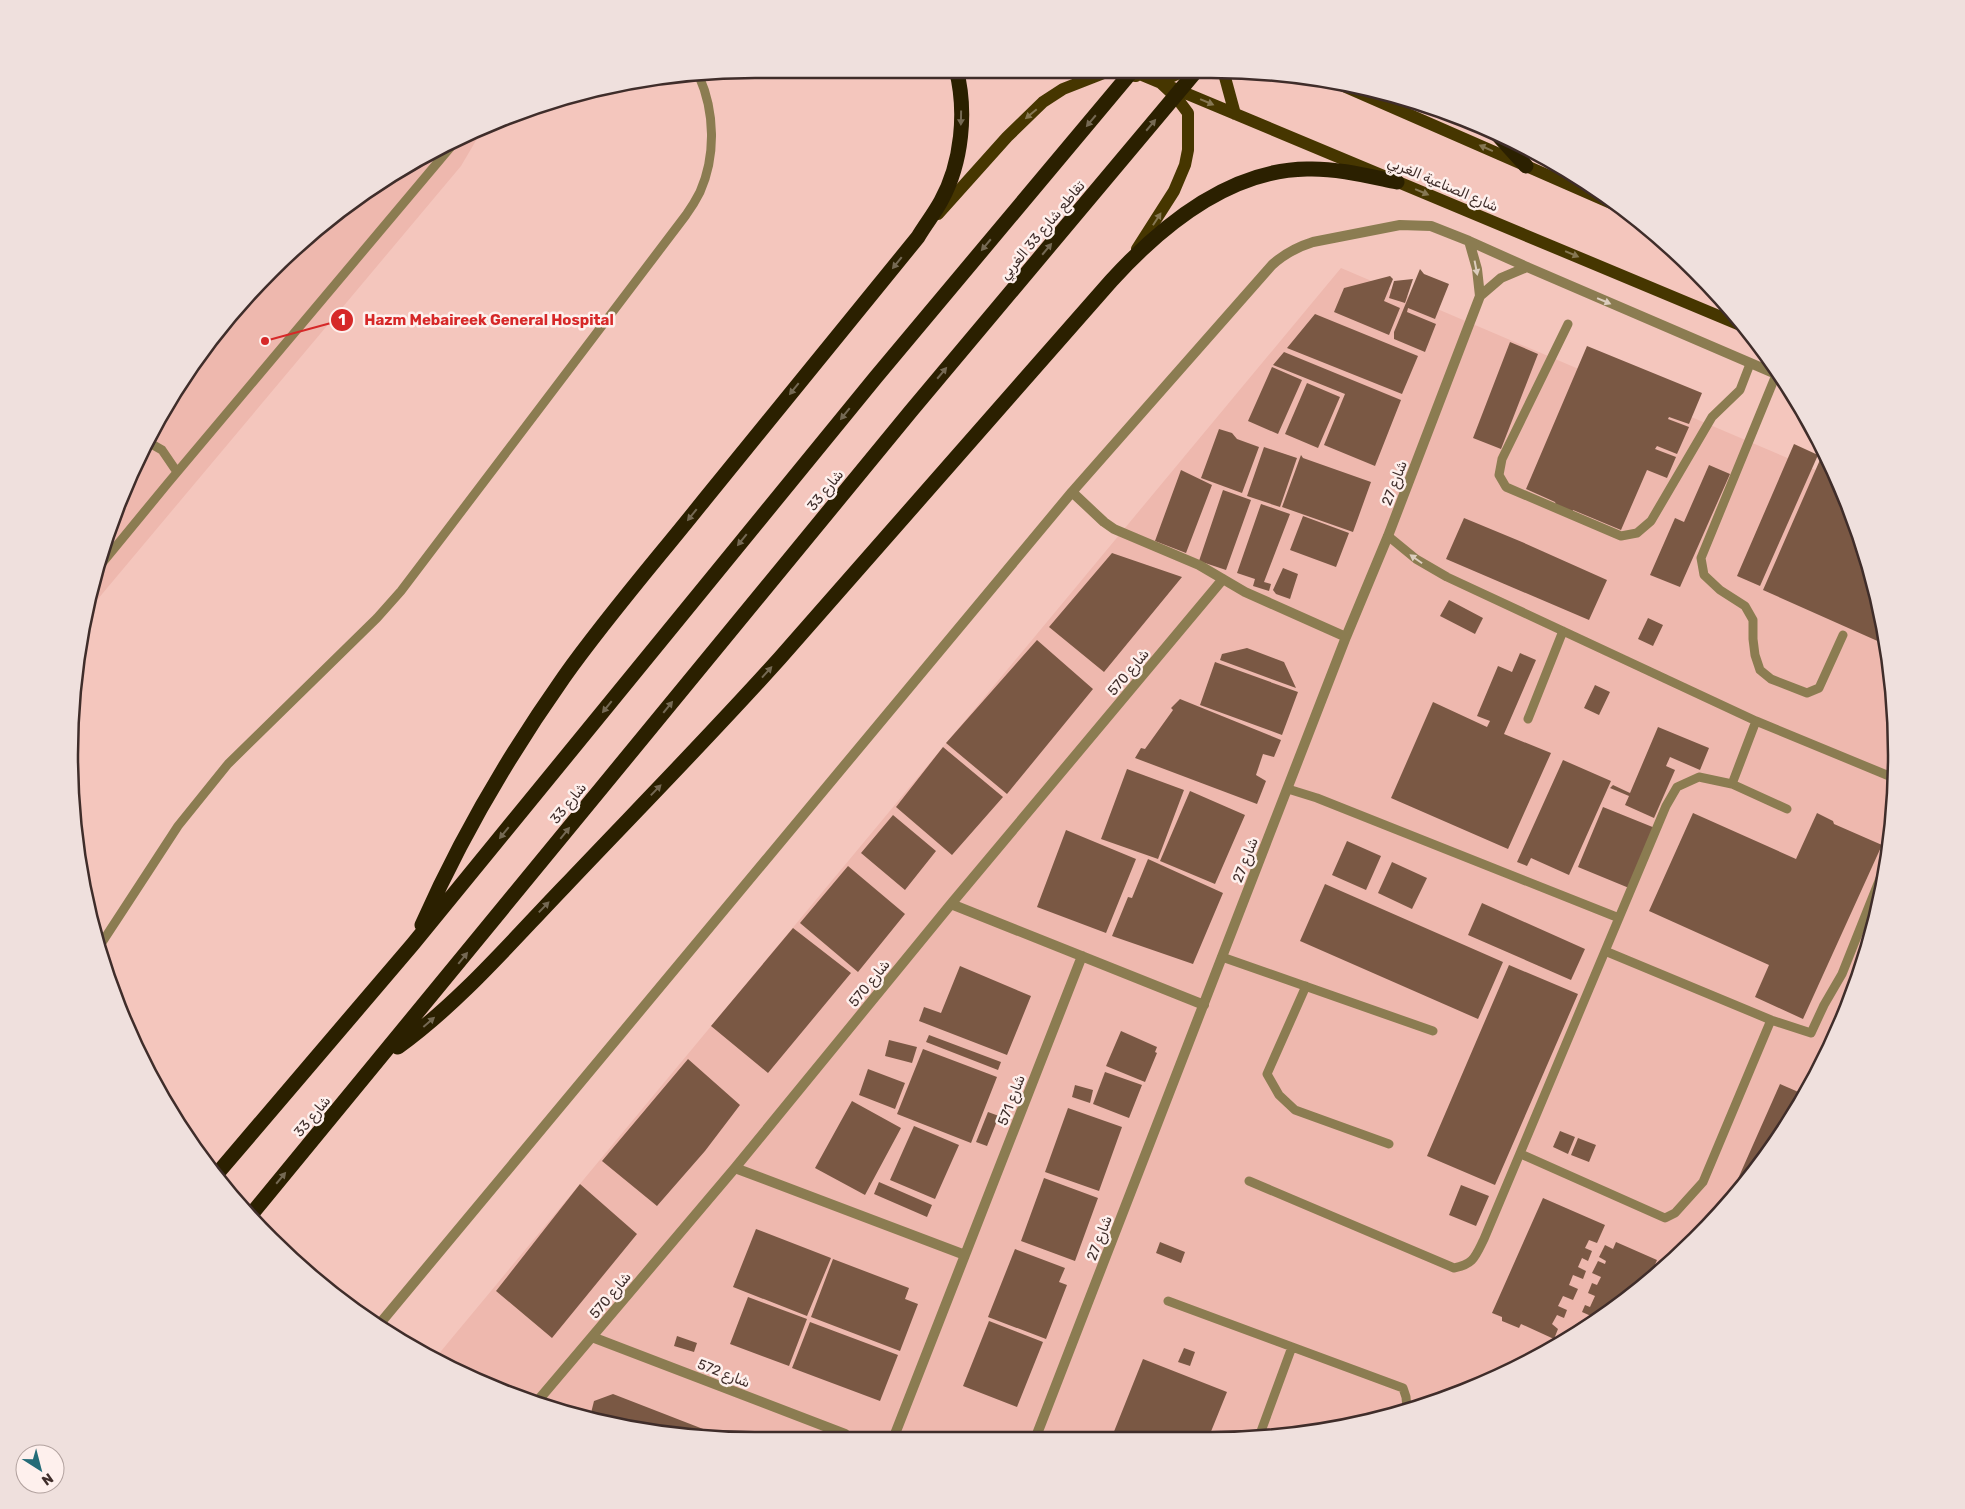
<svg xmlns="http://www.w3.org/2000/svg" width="1965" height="1509" font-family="Rubik,Cairo,sans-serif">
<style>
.built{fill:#eeb8ae}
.building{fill:#7a5844}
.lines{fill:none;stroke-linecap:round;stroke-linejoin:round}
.lane{stroke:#8b7c51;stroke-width:9}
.street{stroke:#8b7c51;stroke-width:10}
.primary{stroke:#463600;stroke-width:12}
.highway{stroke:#2b2000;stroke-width:15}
.oneway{fill:#867753}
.oneway2{fill:#756953}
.oneway3{fill:#dccdbe}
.labels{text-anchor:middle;stroke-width:5;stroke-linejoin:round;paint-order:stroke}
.street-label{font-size:14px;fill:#3f2d2a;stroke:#fef0ed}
.rim{fill:none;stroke:#3f2d2a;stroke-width:2.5}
.leader{fill:none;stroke:#d62828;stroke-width:2}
.callout-dot{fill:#d62828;stroke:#fef0ed;stroke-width:2}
.mark-label{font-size:15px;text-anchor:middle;font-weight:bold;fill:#fff}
.callout-label{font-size:15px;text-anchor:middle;font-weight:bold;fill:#d62828;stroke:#fef0ed;stroke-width:5;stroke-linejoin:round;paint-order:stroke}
</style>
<rect width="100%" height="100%" fill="#f4c6bd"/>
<path class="built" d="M481,132L461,166L87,612L92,577L160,412L269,270L411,161Z
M1341,268L1837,479L1844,492L1883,621L1896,755L1883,889L1844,1017L1781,1136L1695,1240L1591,1325L1431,1404L1300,1434H665L534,1404L437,1356Z"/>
<path class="building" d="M1420,269L1424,274L1449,284L1435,319L1408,308L1407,312L1436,324L1425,352L1394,339V332Z
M1390,276L1393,279L1384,301L1400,308L1389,335L1334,312L1344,288Z
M1413,279L1405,303L1389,298L1394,281Z
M1315,314L1418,356L1402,394L1287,348Z
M1510,342L1538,354L1501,449L1473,438Z
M1587,346L1702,393L1689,424L1669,417L1668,419L1689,427L1677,454L1657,446L1655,449L1676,457L1667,478L1647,470L1621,530L1573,510L1572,513L1557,507L1555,502L1526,489Z
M1284,352L1401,400L1375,466L1324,445L1345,394L1273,365Z
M1272,367L1302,380L1278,434L1248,421Z
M1307,383L1340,397L1318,448L1285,434Z
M1219,429L1232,433L1237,439L1259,447L1242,493L1201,478Z
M1794,444L1818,455L1760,586L1737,576Z
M1264,447L1297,458L1280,507L1247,496Z
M1823,453L1844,492L1883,621L1885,637L1882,643L1763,590Z
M1301,455L1303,458L1371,482L1353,532L1282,507Z
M1709,465L1730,474L1680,587L1650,575L1675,518L1684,522Z
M1181,470L1212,485L1186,553L1155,541Z
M1223,490L1251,500L1226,570L1199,561Z
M1261,504L1290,514L1264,582L1271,584L1269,591L1253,586L1255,579L1237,573Z
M1303,516L1349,533L1336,567L1290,550Z
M1464,518L1522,542L1607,580L1589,620L1446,559Z
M1112,553L1182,577L1104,672L1049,627Z
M1283,568L1298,574L1290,599L1276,594L1273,590Z
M1449,600L1483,618L1475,634L1440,616Z
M1648,618L1663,625L1653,646L1638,639Z
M1037,640L1093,689L1007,794L946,743Z
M1247,648L1284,662L1296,688L1220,660L1222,654Z
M1520,653L1536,660L1504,734L1551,753L1508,849L1391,798L1433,702L1487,727L1490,721L1477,716L1498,666L1512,672Z
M1215,662L1298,692L1282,735L1200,705Z
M1595,685L1610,692L1599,715L1584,708Z
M1180,699L1281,740L1274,757L1263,754L1256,775L1266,781L1257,804L1135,758L1141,748L1145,749L1173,710L1171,708Z
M1658,727L1709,748L1700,770L1670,757L1666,766L1675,770L1654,818L1625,805L1629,796L1610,788L1613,785L1630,793Z
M943,747L1003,797L952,855L896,807Z
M1563,760L1611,781L1569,875L1531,858L1527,866L1517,862Z
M1127,769L1184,790L1158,859L1101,839Z
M1190,791L1245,815L1215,884L1160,861Z
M1603,807L1655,828L1629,888L1578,867Z
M1693,813L1796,859L1817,813L1833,821L1834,824L1882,845L1803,1019L1755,997L1769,965L1649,911Z
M893,815L936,851L905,890L861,853Z
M1066,830L1136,859L1106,933L1037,907Z
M1347,841L1381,856L1366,890L1332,875Z
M1148,859L1223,893L1193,964L1112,936L1128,897L1132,898Z
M1392,862L1427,878L1412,909L1378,893Z
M848,866L905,914L858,972L800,923Z
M1325,884L1503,962L1478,1019L1300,941Z
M1482,903L1585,949L1571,980L1468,935Z
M793,928L851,973L768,1073L711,1026Z
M1509,965L1578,994L1495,1185L1427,1156Z
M960,966L1031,996L1007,1055L919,1021L924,1007L941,1013Z
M1121,1031L1157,1047L1155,1052L1157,1053L1145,1082L1106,1066Z
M929,1035L1001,1062L998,1070L926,1042Z
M889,1040L917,1047L912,1063L885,1056Z
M923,1049L997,1077L971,1143L897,1114Z
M688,1059L740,1105L705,1151L657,1206L602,1161Z
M868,1069L905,1083L895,1109L859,1095Z
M1105,1072L1142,1085L1129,1118L1093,1104Z
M1780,1084L1803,1094L1781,1136L1729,1199Z
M1075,1085L1093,1090L1090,1103L1072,1097Z
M852,1101L901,1128L865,1195L815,1168Z
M1068,1108L1122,1127L1099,1191L1045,1172Z
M988,1112L999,1116L987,1146L976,1142Z
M914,1126L959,1145L935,1199L890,1180Z
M1560,1131L1575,1137L1568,1154L1553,1147Z
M1578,1138L1596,1145L1589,1162L1571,1155Z
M1044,1178L1098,1198L1075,1261L1021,1241Z
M879,1182L932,1205L927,1217L874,1194Z
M580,1184L637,1234L552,1338L496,1291Z
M1461,1185L1489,1196L1476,1226L1449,1215Z
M1543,1198L1605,1225L1597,1243L1589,1240L1585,1248L1592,1251L1588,1261L1582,1258L1578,1267L1586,1271L1583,1279L1573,1275L1569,1285L1578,1289L1573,1300L1563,1296L1558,1306L1567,1310L1564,1318L1557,1315L1552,1324L1558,1329L1554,1339L1521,1324L1519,1328L1502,1321V1317L1492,1313Z
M756,1229L831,1258L807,1316L733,1287Z
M1160,1242L1185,1252L1181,1263L1156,1253Z
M1616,1242L1657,1260L1650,1276L1585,1328L1591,1316L1582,1312L1585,1305L1590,1307L1595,1296L1588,1293L1592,1283L1597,1285L1601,1277L1592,1273L1598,1261L1605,1264L1606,1261L1599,1257L1605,1245L1613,1249Z
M1015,1249L1065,1268L1059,1282L1067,1285L1046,1339L988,1317Z
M833,1259L909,1288L905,1299L918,1304L900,1351L811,1317Z
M748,1297L807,1319L789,1366L730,1344Z
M989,1321L1043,1342L1017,1407L963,1386Z
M810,1322L898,1355L880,1401L792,1368Z
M677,1336L697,1343L694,1352L674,1346Z
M1184,1348L1195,1352L1190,1366L1178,1362Z
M1143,1359L1227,1392L1210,1434H1113Z
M613,1394L716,1434H665L590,1417L594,1401Z"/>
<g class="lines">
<path class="lane" d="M1568,324L1502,459L1499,475L1506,487L1621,536L1637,533L1651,521L1712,417L1740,390L1750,364
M1776,375L1701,558L1704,575L1720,590L1745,606L1753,620V639L1755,655L1760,670L1771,679L1807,693L1819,688L1843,635
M148,442L162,450L177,472
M1388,536L1416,559L1447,577L1756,721L1894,778
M94,573L168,483L454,143
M1528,719L1563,631
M1732,784L1756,721
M1288,789L1317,798L1619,918
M99,947L178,826L228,764L377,618L401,591L686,215C691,208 696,200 700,192C716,156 715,112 699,76
M1605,951L1771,1020L1811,1033L1824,1005L1842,974L1885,866
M1222,957L1433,1031
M1306,986L1267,1074L1279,1095L1295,1110L1389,1144
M1521,1154L1665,1218L1675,1213L1703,1182L1771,1020
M1249,1181L1454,1268C1474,1264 1475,1257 1484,1239L1666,806L1677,787L1699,777L1732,784L1787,809
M1168,1301L1403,1388L1406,1397L1407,1409
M1260,1434L1292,1347"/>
<path class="street" d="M1480,296L1501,278L1527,267
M1072,492L1104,522L1114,529L1199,565L1245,592L1346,637
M951,904L1204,1005
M735,1168L965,1255
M377,1327L1072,492L1272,265C1284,254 1297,247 1313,242L1400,225L1431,226L1469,241L1527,267L1783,377
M592,1337L845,1434
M535,1404L735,1168L951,904L1223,579
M895,1434L1082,956
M1037,1434L1346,637L1388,536L1480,296L1477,269L1469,241"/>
<path class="primary" d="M1130,70L1745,327
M1223,70L1235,114
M1156,81L1160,82L1185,70
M1339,84L1627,210
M938,214L1007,137L1043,102L1063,89L1109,71L1136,76
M1137,249L1174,191L1185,165L1188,150V113L1176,97L1160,82L1157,70"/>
<path class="highway" d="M1496,133L1526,166
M422,925C461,837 509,755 564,677C608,615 658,558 705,499C776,412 847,325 918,237C925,225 934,214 941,201C962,163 967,111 956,69
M398,1047C460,1002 511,942 564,887C636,811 710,736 780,658L1111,281C1161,226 1229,170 1307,169C1337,168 1368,176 1397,182
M216,1175L413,944L876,377L1133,70
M250,1216L911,411L1197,70"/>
</g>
<defs><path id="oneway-solid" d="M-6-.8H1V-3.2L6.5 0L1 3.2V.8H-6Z" transform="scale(1.25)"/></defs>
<g class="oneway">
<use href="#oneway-solid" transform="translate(1207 102) rotate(23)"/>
<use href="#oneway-solid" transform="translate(1031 114) rotate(140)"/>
<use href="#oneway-solid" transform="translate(1486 148) rotate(-156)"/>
<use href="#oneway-solid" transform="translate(1422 192) rotate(23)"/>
<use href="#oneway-solid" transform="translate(1157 219) rotate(-57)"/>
<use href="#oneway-solid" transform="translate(1572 254) rotate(23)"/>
</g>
<g class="oneway2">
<use href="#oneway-solid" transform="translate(961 118) rotate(91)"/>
<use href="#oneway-solid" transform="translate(1091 121) rotate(130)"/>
<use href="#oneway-solid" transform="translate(1151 125) rotate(-50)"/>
<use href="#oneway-solid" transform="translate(986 245) rotate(130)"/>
<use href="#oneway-solid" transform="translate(1047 249) rotate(-50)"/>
<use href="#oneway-solid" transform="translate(897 263) rotate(129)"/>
<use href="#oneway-solid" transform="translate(942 373) rotate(-50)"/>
<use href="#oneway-solid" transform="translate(794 389) rotate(129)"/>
<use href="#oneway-solid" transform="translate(845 414) rotate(129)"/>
<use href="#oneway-solid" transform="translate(692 515) rotate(129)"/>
<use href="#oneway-solid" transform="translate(742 540) rotate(129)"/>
<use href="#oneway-solid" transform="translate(767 672) rotate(-48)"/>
<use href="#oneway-solid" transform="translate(607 707) rotate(129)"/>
<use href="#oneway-solid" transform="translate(668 707) rotate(-51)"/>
<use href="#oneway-solid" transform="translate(656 790) rotate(-46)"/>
<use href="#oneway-solid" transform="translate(504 833) rotate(129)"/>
<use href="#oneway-solid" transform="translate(565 833) rotate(-51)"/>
<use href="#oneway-solid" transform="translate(544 907) rotate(-46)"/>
<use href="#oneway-solid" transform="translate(463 958) rotate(-51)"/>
<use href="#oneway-solid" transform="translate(429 1022) rotate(-41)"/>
<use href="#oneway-solid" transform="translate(281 1178) rotate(-50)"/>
</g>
<g class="oneway3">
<use href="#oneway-solid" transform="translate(1476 268) rotate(79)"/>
<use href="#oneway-solid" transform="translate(1604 301) rotate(23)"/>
<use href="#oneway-solid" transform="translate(1416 559) rotate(-145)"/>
</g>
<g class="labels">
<g class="street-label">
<text transform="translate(1443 184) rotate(23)" y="5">شارع الصناعية الغربي</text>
<text transform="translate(1042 230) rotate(-50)" y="5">تقاطع شارع 33 الغربي</text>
<text transform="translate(1394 483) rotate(-69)" y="5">شارع 27</text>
<text transform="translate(825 490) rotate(-51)" y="5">شارع 33</text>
<text transform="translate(1128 672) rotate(-50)" y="5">شارع 570</text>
<text transform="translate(568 803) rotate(-51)" y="5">شارع 33</text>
<text transform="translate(1245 860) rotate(-69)" y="5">شارع 27</text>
<text transform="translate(869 983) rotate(-51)" y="5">شارع 570</text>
<text transform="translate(1011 1100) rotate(-69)" y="5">شارع 571</text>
<text transform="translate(312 1116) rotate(-50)" y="5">شارع 33</text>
<text transform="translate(1099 1238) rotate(-69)" y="5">شارع 27</text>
<text transform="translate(610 1295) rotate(-50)" y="5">شارع 570</text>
<text transform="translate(724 1373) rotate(21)" y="5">شارع 572</text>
</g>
</g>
<path d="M0 0H1965V1509H0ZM755 78H1211A677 677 0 0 1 1888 755V755A677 677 0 0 1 1211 1432H755A677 677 0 0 1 78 755V755A677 677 0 0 1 755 78Z" fill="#efe0dd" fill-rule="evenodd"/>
<path class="rim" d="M755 78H1211A677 677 0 0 1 1888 755V755A677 677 0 0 1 1211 1432H755A677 677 0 0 1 78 755V755A677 677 0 0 1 755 78Z"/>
<path class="leader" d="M265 341L342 320"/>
<g class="callout-dot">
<circle cx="265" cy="341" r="5"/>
<circle cx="342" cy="320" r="12"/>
</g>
<g class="mark-label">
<text x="342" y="325">1</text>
</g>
<g class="callout-label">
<text x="489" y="325">Hazm Mebaireek General Hospital</text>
</g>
<g transform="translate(40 1469) rotate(144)"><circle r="24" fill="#fef0ed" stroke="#b2a29f"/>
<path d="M0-4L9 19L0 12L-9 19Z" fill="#246c78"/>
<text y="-8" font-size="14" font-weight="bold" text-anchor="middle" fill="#3f2d2a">N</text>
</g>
</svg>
